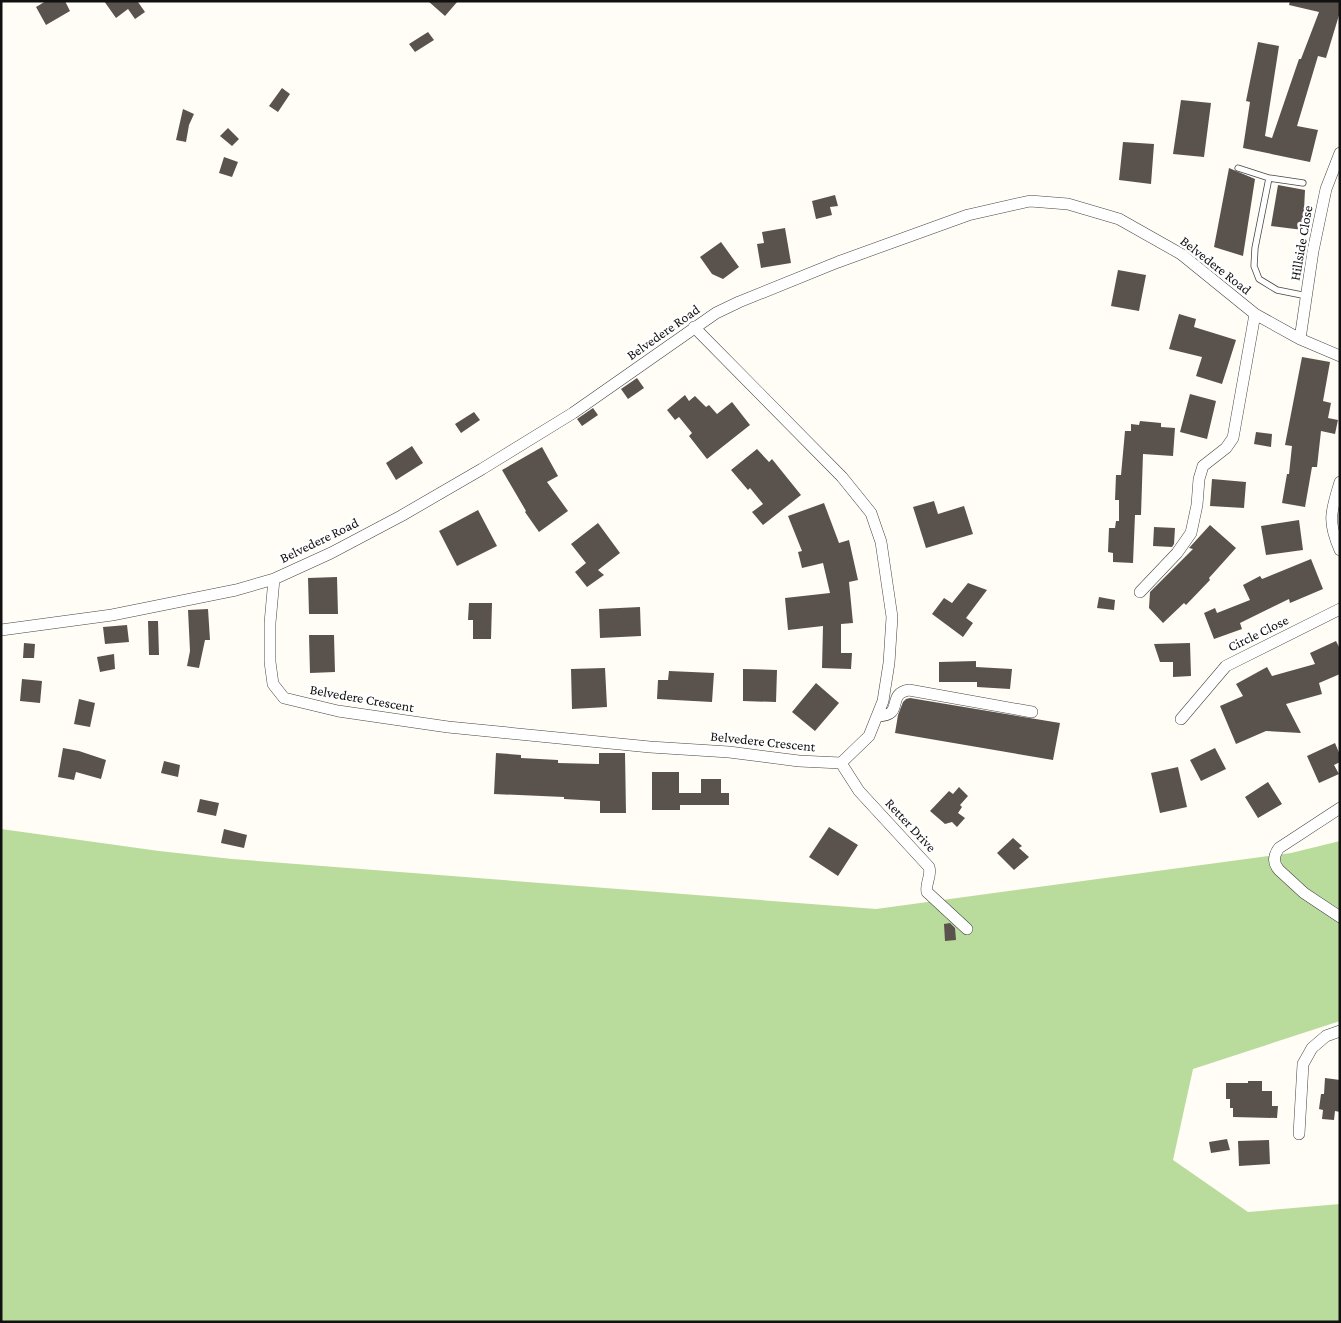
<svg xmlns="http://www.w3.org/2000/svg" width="1341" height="1323" font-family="'Crimson Pro',serif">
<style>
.forest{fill:#b9dc9c}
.building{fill:#5a524d}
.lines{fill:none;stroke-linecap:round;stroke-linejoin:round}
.service-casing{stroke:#444;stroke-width:7}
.minor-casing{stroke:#444;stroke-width:12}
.service{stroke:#fff;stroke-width:5.5}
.minor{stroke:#fff;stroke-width:11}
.labels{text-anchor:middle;stroke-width:5;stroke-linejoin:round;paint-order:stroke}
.street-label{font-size:14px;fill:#111;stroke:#fff}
</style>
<rect width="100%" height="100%" fill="#fffdf5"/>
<path class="forest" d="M1,829L159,851L232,859L876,909L1291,853L1340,841V1021L1193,1069L1173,1160L1248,1212L1340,1204V1322H1Z"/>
<path class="building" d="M46,1H65L70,11L46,25L36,7Z
M104,1H140L138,2L145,12L135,19L128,9L116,18Z
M428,1H458L445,16Z
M1290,1H1340V12L1326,58L1318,56L1297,126L1318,130L1310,162L1243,148L1250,102L1246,101L1258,42L1279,46L1265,136L1272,138L1299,59H1301L1319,12L1289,5Z
M428,32L434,40L415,52L409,44Z
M282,88L290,94L278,112L269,106Z
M1181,100L1211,103L1204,157L1173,154Z
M183,109L194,114L189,125L186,142L176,140Z
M228,128L239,139L232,146L220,136Z
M1123,142L1154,144L1151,184L1119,180Z
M224,157L238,162L232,177L219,173Z
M1229,168L1255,179L1243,256L1214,247Z
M1278,185L1305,190L1303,230L1271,226Z
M835,195L838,206L830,207L832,215L816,219L812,201Z
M785,228L791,263L761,268L757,244L764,243L762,232Z
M721,242L739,267L723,279L712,274L700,257Z
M1118,270L1146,275L1139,311L1111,306Z
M1179,314L1196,319L1194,327L1236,340L1222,384L1196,376L1202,357L1169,349Z
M1302,357L1330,362L1323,401L1331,403L1328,418L1338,420L1335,434L1321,431L1317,467H1312L1305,507L1282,503L1287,474H1289L1292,446L1285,445Z
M637,378L644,388L628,399L621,389Z
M1190,394L1216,401L1207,439L1180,432Z
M685,395L689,401L695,396L706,407L709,405L717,414L732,402L750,425L707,459L689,436L692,433L679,417L675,420L667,410Z
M593,408L598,415L582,426L577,419Z
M474,412L480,420L461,433L455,424Z
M1140,421L1161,423V427L1175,428L1173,456L1143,454L1141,515H1135L1133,563L1113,562V553L1108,552L1109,528H1115L1116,521H1119V500H1115L1116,475H1121L1125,431H1131V424L1139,425Z
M1256,432L1272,434L1271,447L1254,444Z
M412,446L423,463L396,480L386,463Z
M542,447L558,476L547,482L568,511L539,532L525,512L526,511L502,470Z
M757,449L769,462L772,459L801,495L763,525L752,512L763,504L750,488L748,490L731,470Z
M1212,479L1246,482L1244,508L1210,506Z
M934,501L938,514L964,506L973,534L926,548L913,507Z
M824,503L839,543L849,540L858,580L849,582L853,623L841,624V653H852L851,669L822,668L823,626L788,630L785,598L830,593L823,563L802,568L798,552L802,551L788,516Z
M478,510L497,546L457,566L439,531Z
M1299,520L1303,550L1266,555L1261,526Z
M598,523L620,553L598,570L604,575L587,587L575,572L586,563L571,544Z
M1210,525L1236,548L1209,578L1210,580L1186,605L1184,603L1163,623L1149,608L1150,592L1193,549L1189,548Z
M1154,527L1175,528L1174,544L1172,547L1153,546Z
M1311,559L1323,589L1290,603L1289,599L1240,623L1242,629L1214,639L1204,613L1215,608L1217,613L1250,600L1243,585L1260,576L1262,579Z
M337,577L338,614H309L308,578Z
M968,583L987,590L966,618L973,623L963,637L932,614L944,598L952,603Z
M1099,597L1115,600L1114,610L1097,608Z
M469,603H492L491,639H473V620H468Z
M640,607L641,636L600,638L599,609Z
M208,609L210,640H205L199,668L187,666L190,651L188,610Z
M148,621H158L159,655H149Z
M127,625L129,642L105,644L103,627Z
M309,635H334L335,672L310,673Z
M1336,641L1340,649V674L1319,683L1322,694L1286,704L1301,733L1266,731L1236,744L1220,706L1243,696L1236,684L1267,667L1272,676L1315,664L1310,653Z
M24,643L35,644L34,658H23Z
M1190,643L1191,676L1173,677V662H1160L1154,644Z
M114,654L115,669L100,672L97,657Z
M976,661V667L1012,669L1010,689L977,687V682H939V662Z
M605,668L607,707L572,709L571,669Z
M743,669L777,670L776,702L743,701Z
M669,671L714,673L712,702L657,699L658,680H668Z
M22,679L42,681L40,703L20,701Z
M816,683L839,703L815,731L792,712Z
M910,698L1060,723L1053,760L895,733L898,715L903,702L906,699Z
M79,699L95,703L90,727L74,724Z
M1335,743L1340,755V762L1334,765L1339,774L1319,783L1307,756Z
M63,748L79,751L106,760L101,779L76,772L74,780L58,777Z
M1215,748L1226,769L1201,781L1190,760Z
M496,753L521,755V758L558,760V763L599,764V753H625L626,813H600V801L564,799V797L494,794Z
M164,761L180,765L178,777L161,773Z
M1178,767L1187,807L1160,813L1151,773Z
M652,772H679V793H701V779H721V793H729V805H680V810H652Z
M1268,782L1282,804L1258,818L1245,797Z
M959,787L968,796L960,805L962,807L958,813L965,818L957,827L952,822L945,824L930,811L949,791L953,794Z
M200,799L219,803L216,816L197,812Z
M829,827L858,845L838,876L809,857Z
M224,829L247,835L244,848L221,843Z
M1013,838L1022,846L1019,848L1029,857L1014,870L997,853Z
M950,923L955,928L956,940L945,941L944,924Z
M1325,1078L1340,1080V1112L1335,1111L1334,1120L1322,1119L1323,1110L1319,1109L1321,1094H1324Z
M1248,1081H1262V1091H1272V1106H1278L1277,1118L1233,1117V1108H1230V1099H1226V1083H1248Z
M1227,1139L1230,1150L1211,1153L1209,1142Z
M1269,1140L1270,1164L1239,1166L1238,1141Z"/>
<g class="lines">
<g class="service-casing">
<path id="service" d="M1238,168L1269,178L1303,183
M1269,178L1255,248L1254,266L1259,279L1277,290L1307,296"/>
</g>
<g class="minor-casing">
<path id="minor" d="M1300,339L1313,251L1326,189L1340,153
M1340,482C1331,512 1327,520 1340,550
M274,579L270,623V662L273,684L284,698L338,711L448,727L650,747L729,752L799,761L841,763L869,736L883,701L889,663L892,617L881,542L871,513L842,477L694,327
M1140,592L1177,553L1191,533L1197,505L1199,479L1203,466L1226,448L1233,438L1255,314
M1,630L112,615L236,590L274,579L331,553L401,516L482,469L573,413L716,313L739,302L838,262L968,215L1030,201L1068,204L1119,219L1181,254L1255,314L1300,339L1340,356
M877,716C906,716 885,694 909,690L1032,712
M1181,719L1226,666L1340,609
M841,763L859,791L929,867C932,876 925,883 927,892L967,929
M1340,808L1279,848C1273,856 1273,863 1279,870L1304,893L1340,917
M1299,1134L1303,1064L1312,1048L1326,1036L1340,1031"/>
</g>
<use href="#service" class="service"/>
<use href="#minor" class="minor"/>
</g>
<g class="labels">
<g class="street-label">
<text transform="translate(1301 243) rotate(-80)" y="5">Hillside Close</text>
<text transform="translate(1216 265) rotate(38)" y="5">Belvedere Road</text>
<text transform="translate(663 332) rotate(-35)" y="5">Belvedere Road</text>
<text transform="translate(319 540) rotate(-26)" y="5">Belvedere Road</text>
<text transform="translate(1258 633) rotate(-26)" y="5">Circle Close</text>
<text transform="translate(362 698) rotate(10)" y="5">Belvedere Crescent</text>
<text transform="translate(763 741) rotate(6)" y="5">Belvedere Crescent</text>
<text transform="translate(911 825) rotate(47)" y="5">Retter Drive</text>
</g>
</g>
<rect width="1341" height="1323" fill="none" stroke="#111111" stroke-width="5"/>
</svg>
